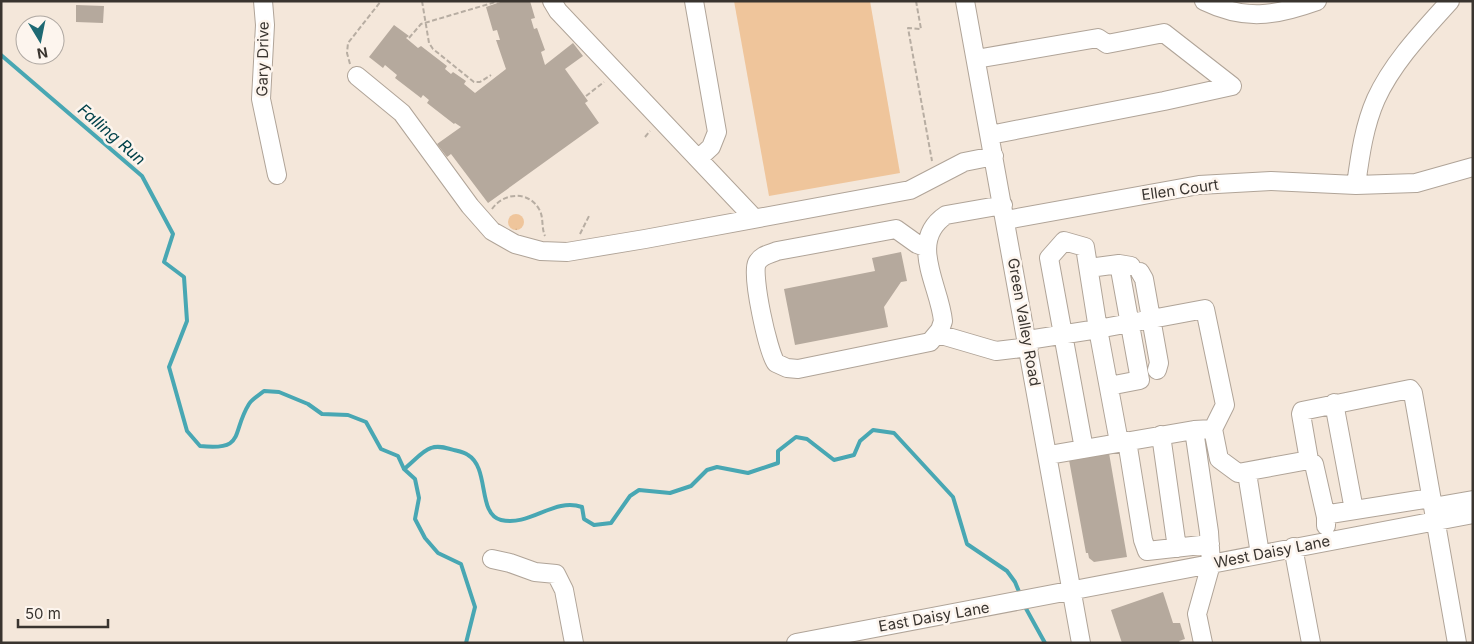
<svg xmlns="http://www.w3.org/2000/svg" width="1474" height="644" font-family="Inter,sans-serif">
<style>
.grass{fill:url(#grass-tufts)}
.green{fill:#efc59b}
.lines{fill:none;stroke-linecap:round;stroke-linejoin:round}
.stream{stroke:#48a7b3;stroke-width:4}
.building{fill:#b5a99d}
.minor-casing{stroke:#b0a498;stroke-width:20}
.path{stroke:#b7ada2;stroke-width:2;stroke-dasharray:5 2.5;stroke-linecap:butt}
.minor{stroke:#fff;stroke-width:18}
.labels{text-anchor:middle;stroke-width:5;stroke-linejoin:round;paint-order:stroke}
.street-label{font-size:15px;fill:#39342f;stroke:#fdf5ee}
.water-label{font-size:16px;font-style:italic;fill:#004149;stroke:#fdf5ee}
</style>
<defs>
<pattern id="grass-tufts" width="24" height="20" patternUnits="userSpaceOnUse" patternTransform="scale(1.25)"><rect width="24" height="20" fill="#efc59b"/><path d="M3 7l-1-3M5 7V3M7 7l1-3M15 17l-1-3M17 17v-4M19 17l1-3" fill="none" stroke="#ceaa86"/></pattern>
</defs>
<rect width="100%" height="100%" fill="#f4e7da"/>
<path class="grass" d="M508 222a8 8 0 1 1 16 0a8 8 0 1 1-16 0Z"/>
<path class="green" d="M734,1H870L900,173L769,196Z"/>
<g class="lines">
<path class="stream" d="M1,55L142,176L173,234L164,262L184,277L187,321L169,367L187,431L200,446C246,451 231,433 249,404C252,399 259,395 264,391L279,392L308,404L322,414L348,415L366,422L381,449L398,456L404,469L415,479L419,498L415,519L425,538L438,553L461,564L475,607L466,643
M404,469C412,463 423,450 431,448C438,445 447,448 454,450C458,451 464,452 468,455C490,468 477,514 501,520C530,527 554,497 582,507L584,519L594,525L611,523L630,496L639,490L670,493L691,486L707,470L717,467L748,473L778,463V451L796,437L807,439L834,460L854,455L860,441L873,430L894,433L953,497L967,544L1007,571L1015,582L1020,594
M1024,605L1045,643"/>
</g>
<path class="building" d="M503,1H530L535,18L531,19L534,29L537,28L545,50L541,52L545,65L573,43L583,56L565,69L588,101L585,103L599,123L488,203L451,154L447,157L437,144L461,127L455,123L454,124L427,103L429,100L423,95L421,98L395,78L397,75L385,65L383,68L369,57L394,25L409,36L406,38L418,48L421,46L447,66L445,69L451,74L453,72L466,81L464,84L475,93L506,69L496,40H500L497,30L493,31L486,7Z
M76,5L104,6L103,23L76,22Z
M901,252L907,281L901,282L884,307L888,327L795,345L784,289L875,271L872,258Z
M1109,453L1127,557L1094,562L1089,558L1088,553H1086L1069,460Z
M1163,592L1173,623H1180L1185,639L1179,641L1180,643H1122L1111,610Z"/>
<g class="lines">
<g class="minor-casing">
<path id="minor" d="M263,1L265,25L261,99L277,175
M552,1L558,11L754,218
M694,1L717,132L711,147L698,159
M965,1L1081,643
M1204,1C1245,21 1275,16 1317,1
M1450,1C1423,31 1393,62 1376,99C1364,126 1360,156 1356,185L1416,183L1473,167
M976,59L1098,38L1107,44L1164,33L1232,86L1164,101L990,135
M357,76L402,113L470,206L492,231L515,244L541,251L567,252L645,239L910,190L964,162L994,156
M1006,220L1199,185L1271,181L1356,185
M925,247L917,244L896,229L777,251C770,254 761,255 757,263C751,275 768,352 776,363L787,368L798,369L930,342L940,330L943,321C940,286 907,241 946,215L1003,205
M1089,268L1119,264L1131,266
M1140,272L1144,279L1159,363L1157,370
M938,334L996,351L1029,347
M1028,340L1098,329L1119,442
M1109,386L1140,380L1119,264
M1334,403L1354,510
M1213,429L1219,459L1238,473L1309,460L1314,464L1326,517
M1161,435L1177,548
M1127,441L1143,540L1147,551L1210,544
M1084,449L1049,258L1064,241L1085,247L1098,329L1205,309L1225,405L1213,429L1194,430
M1049,455L1194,430L1209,532L1211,564L1197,614L1203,643
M1309,460L1301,414L1302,411L1410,389L1413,393L1457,643
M1247,473L1260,554
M1433,507L1473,500
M1326,526V517L1330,514L1431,498
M1293,547L1311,643
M492,559L510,563L535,572L556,574L564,590L574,643
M796,643L1473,514"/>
</g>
<path class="path" d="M422,1L429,43L433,49L474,82H480L491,75
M916,1L921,29L908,28L932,161
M409,38L421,24L499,1
M350,64L347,53L348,43L381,1
M586,96L604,82
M645,137L650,131
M492,209C503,193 528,190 539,209C544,217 541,227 545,236
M580,234L589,216"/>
<use href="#minor" class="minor"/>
</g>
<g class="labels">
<g class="street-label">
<text transform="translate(263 59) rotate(-89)" y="5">Gary Drive</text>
<text transform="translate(1180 190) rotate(-8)" y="5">Ellen Court</text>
<text transform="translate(1024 322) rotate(80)" y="5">Green Valley Road</text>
<text transform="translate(1272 552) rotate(-11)" y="5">West Daisy Lane</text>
<text transform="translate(934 617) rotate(-10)" y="5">East Daisy Lane</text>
</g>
<g class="water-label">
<text transform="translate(112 134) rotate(41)" y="6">Falling Run</text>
</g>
</g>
<rect width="1474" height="644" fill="none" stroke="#39342f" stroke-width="5"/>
<g transform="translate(40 40) rotate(170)"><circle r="24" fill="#fdf5ee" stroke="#afa8a2"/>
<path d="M0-4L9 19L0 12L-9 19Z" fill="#1e6973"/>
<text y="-8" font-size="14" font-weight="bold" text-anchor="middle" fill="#39342f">N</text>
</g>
<path d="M18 619v8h90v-8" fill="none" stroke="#39342f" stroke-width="2.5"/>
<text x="25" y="619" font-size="15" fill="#39342f" stroke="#fdf5ee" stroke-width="4" paint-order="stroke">50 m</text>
</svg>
